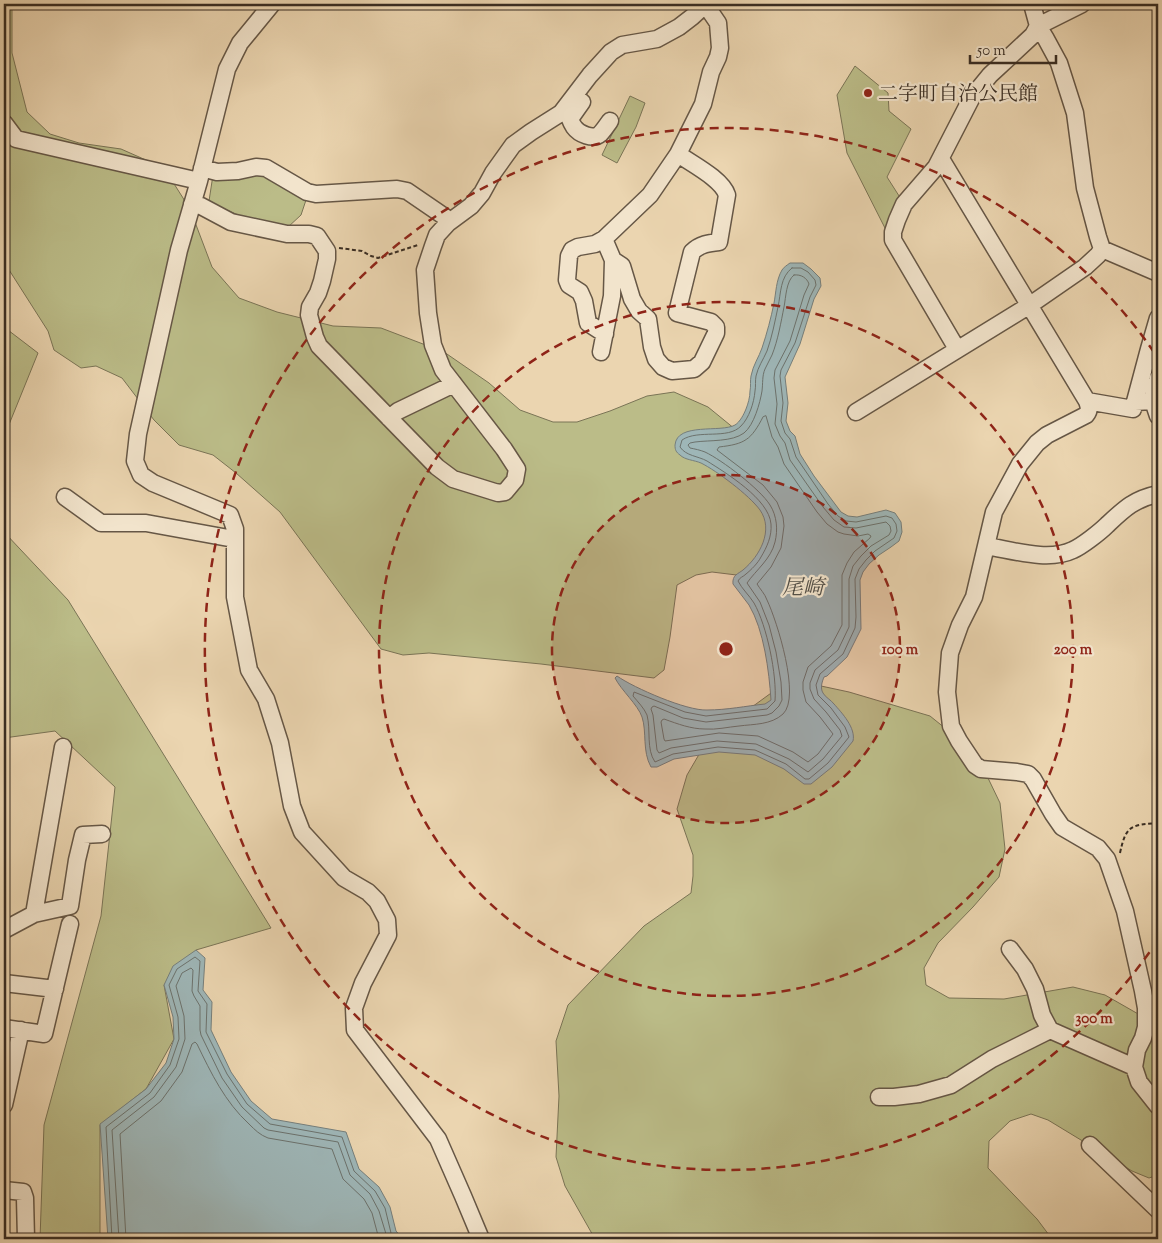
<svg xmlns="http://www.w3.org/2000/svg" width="1162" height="1243" font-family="'Sorts Mill Goudy','Noto Serif JP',serif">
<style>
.green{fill:#bbbc88;stroke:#7a7456}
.water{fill:#9eb6b7;stroke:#767f7c}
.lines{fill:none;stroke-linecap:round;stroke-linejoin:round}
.shore{stroke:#6c726d;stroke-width:1}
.minor-casing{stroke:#665746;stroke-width:19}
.path{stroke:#392d23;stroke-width:2;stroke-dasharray:4 2.5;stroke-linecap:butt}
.minor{stroke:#f2e4cc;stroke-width:16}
.ring{fill:none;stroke:#8f2418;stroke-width:2.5;stroke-dasharray:9 6}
.poi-dot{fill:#8f2418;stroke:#f2e4cc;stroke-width:2}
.labels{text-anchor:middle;stroke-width:4.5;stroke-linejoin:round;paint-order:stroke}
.poi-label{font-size:20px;fill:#392d23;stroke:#f2e4cc;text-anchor:start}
.water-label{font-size:21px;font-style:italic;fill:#524f48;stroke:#f2e4cc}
.centre{fill:#8f2418;stroke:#f2e4cc;stroke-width:2.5}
.ring-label{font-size:15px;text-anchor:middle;font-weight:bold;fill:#8f2418;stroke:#f2e4cc;stroke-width:4.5;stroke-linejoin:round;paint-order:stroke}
</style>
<rect width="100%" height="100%" fill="#ebd5b0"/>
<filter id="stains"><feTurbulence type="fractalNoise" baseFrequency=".004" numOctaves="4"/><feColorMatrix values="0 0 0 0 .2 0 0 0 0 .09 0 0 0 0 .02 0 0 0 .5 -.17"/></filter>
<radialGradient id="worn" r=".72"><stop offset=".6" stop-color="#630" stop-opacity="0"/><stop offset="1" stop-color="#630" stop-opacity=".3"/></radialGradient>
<path class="green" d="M4,4H12V53L27,112L50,134L79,143L121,149L164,168L190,209L212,267L239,298L277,312L333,326L381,328L444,352L489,383L520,410L553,422H577L610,411L647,396L674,392L708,407L746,438L786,487L769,579L712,572L696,575L677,585L670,637L664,670L654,678L541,664L429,653L403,655L381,649L280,512L236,473L213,455L179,445L154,420L122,378L96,366L81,368L54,350L48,331L4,262Z
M855,66L888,93L889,111L911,129L887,177L901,199L888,234L847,153L837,95Z
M630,96L645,103L636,127L617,163L602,155Z
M264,172L307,197L301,215L287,228C259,225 233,214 209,201L213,175Z
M4,327L38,353L8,427L4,431Z
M4,532L68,600L271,928L196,950L164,985L174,1039L146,1089L100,1125V1239H40L44,1125L101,916L115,787L55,731L4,738Z
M807,683L849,692L930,716L976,753L1000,803L1005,849L999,877L973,907L938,943L924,968L926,985L949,998L1004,999L1073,987L1105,995L1147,1019L1158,1032V1175L1149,1178L1132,1171L1048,1120L1031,1114L1010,1121L989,1141L988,1168L1037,1219L1052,1239H595L565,1186L556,1157L559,1096L556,1041L568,1005L644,926L691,893L693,876V855L677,809L687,775L708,739L778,688Z"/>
<path class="water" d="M790,263H803L811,269L820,278L821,286L814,299L800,344L785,377L788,403L786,421L790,431L795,436L800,454L814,476L841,512L848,516L857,517L886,510L895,513L901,522L902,532L899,541L891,547L879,555L869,564L863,572L860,580L861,629L847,657L827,676L824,677C822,682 820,688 823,693C825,697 831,700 834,704C842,713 856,728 853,741L832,767L811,784H804L784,769L755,755L719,752L674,759L657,767H651C642,751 647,732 642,717C638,705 621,690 615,678L617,676C634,688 687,711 707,710C727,710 746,706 765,704L771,700C769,671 764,630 749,605C744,598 738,591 733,584C732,575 738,574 743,570C760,556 774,530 760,510C749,495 717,471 701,463C694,460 685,460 680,455C676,452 675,450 675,445C677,422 721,433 735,425C740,422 744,414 746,409C748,404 750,397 750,391C751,386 750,381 751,376C753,365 759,357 762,348C767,333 771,318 774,303C776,293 776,280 782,270C783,268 787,265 790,263Z
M196,950L205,958L203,990L212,1002L211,1030L231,1072L251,1101L272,1119L346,1132L359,1169L379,1187L390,1207L396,1231L403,1239H108L100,1124L146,1089L166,1063L174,1039L173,1017L164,985L173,966Z"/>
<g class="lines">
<path class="shore" d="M792,268H801L808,272L815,280L816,285L810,297L795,343L781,370L780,376L783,403L781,421L785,433L790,439L796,457L828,504L838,516L846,521L856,522L886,516L892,518L896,524L897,531L894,538L875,551L866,560L859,569L855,579L856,617L855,628L843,654L820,674L816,685L818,695L831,708L845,727L849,737L828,763L809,779H805L786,764L755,750L718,747L673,754L655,762C646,749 651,730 647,715C644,708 638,702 633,696L634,692L685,712L706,716L767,709L775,701C777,675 767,626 754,603C749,595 742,589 738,581C740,577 743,577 746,574C751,570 758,563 761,557C767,547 772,536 771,524C769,499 726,473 707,461C698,456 686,456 680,447L682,440C698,429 728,440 741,426C749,418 754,403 755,391C756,386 755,381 756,376C758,367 763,360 767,351C772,337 775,321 778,307C781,293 780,277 792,268Z
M794,275C801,274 807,278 809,284L804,295L790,341L775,370L774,378L777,404L775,424L780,436L785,443L790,460L823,507L834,520L844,527L856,528L886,522L890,526L891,531L889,535L871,546L861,556L853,566L849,579V627L838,650L815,670L810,683V689L814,699L826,712L840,730L842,736L823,759L808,772L789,759L756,744L717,741L671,748L659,753L657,750L653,715L651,709L652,707L654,706L683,718L706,722L767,715L772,713L779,706L782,700L781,682L776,652L769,625L760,602L747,583C756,570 771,559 775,542C778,530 777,516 770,505C760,489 722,460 705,452C700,450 695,449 690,448L688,445L690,443L695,442C710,440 732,442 744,433C754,425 760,403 762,391C763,383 762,376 765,369C767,364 770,360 772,355C778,340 781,322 784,307C786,297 786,281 794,275Z
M766,416L772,437L778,447L784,464L817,512L827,524L838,532L844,534L858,536L868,534L871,536L870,538L854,552L847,563L842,575V625L831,646L808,667L803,682V690L806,702L820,717L833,734L818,754L808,762L793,752L758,736L719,733L665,741L664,739L661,722L662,720L664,719C678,724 691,729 705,729C716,730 728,727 739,726C754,724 771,725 783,714C801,697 777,621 767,600C765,594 760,589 757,584L771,567L781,548L784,526L783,517L777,502L763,485L717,450L719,447C745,444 751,440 763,417Z
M112,1239L106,1127L150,1093L170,1065L179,1039L178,1017L169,985L177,969L195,957L200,961L198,991L207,1004L206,1032L227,1074L247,1104L270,1124L342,1137L354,1171L375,1191L385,1208L391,1233L396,1239
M119,1239L112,1130L154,1097L176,1067L185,1039L184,1016L176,986L182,973L191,968L193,970L192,991L194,996L200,1006V1030L201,1035L222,1078L242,1107L264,1128L268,1130L338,1142L350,1175L370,1194L379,1211L386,1234L388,1239
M126,1239L120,1134L161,1101L182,1072L192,1044L195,1042L197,1044C211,1073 225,1102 249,1124C255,1130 260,1135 268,1138L332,1149L343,1179L364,1199L372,1213L379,1239"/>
<g class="minor-casing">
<path id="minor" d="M272,4L240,43L227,69L199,181L179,250L138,434L135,461L141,475L153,483L230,515L235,529V597L249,670L266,699L280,743L292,806L302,832L344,878L368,892L377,901L387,920L388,935L363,983L354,1008L355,1030L438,1139L463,1196L481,1239
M1032,4L1038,26L1046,39L1059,63L1075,113L1085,188L1098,237L1102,249L1158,273
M582,102L570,119C571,122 572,124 574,127C579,134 593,140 600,134C604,130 607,125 610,121
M4,123L16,139L199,181
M941,159L1087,401C1089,407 1090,410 1086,415L1047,435L1037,443L1020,464L994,512L974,597L960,625L950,653L947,692L951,726L959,741L975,765L981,769L1017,772L1028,774L1033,779L1053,814L1062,827L1098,848L1107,859L1125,911L1143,991L1146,1008V1027L1143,1038L1137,1050L1134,1067L1139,1082L1158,1106
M202,168L217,172L238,171L256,167L266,168L307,192L316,194L397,189L407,191L445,217L448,223
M192,204L201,206L231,222L287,234H309L317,236L327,251V259L322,281L318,293L310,307L309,315L315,337L319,346L437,467L453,479L498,493L505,492L515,480L517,469L504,449L443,370L433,345L428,313L425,270L433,246L437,235L448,223L471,206L482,193L493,173L513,145L531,132L561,113L590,75L611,52L622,45L657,39L679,27L692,17L706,4
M604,239L613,260L622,266L632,299L639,311L648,319L652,347L656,359L663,367L672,371L694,369L702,362L716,333V327L711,322L677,313L692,252C700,244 709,243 719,242L727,195C722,179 692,164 678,154
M605,334L588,323L584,301L580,292L569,285L567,280L569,256L572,250L578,247L595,244L604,239L650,195L678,154L703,104L711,72L718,57L720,48L718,23L705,4
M957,349L893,240V232L897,220L904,204L936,167L972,97L990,75L1033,35L1038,26L1082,4
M601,352L612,296L613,260
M1087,401L1133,409L1149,349L1158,318
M1153,401L1158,416
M1135,402L1153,401L1154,390L1158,378
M856,412L1030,305L1085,267L1098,255L1102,249
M389,418L398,411L454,384
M65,497L101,523H146L234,539
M986,546C1012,550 1048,562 1073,550C1082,546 1100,532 1107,525C1124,509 1134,499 1158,494
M34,914L63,747
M4,930L34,914L70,906L77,860L83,835L102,834
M1010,949L1025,969L1035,989L1042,1015L1050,1030
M4,983L55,989
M4,1028L44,1034L70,924
M879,1097H894L919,1094L951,1085L992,1059L1050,1030L1134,1067
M4,1105L21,1030
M1090,1145L1158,1210
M4,1190L23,1192L25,1198L26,1239"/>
</g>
<path class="path" d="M339,248L362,251L371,256L378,258L418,245
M1120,853C1126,825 1131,825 1158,823"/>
<use href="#minor" class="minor"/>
</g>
<circle cx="726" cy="649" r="174" fill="#8f2418" fill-opacity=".12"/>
<g class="ring">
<circle cx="726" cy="649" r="174"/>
<circle cx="726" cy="649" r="347"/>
<path d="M1158 940A521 521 0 1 1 1158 358"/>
</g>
<circle class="poi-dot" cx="868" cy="93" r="5"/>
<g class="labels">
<g class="poi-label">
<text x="878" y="100">二字町自治公民館</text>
</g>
<g class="water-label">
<text x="803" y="594">尾崎</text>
</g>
</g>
<circle cx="726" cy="649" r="8" class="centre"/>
<g class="ring-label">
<text x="900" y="654">100 m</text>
<text x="1073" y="654">200 m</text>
<text x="1094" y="1023">300 m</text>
</g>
<rect width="1162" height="1243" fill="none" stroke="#ebd5b0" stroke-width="20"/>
<rect x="5" y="5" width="1152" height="1233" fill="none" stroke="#392d23" stroke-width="2.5"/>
<rect x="10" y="10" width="1142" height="1223" fill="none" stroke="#392d23"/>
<path d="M970 55v8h86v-8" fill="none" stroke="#392d23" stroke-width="2.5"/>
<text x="977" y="55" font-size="15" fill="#392d23" stroke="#f2e4cc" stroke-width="4" paint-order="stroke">50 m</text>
<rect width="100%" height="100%" filter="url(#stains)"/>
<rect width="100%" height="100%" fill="url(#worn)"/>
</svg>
